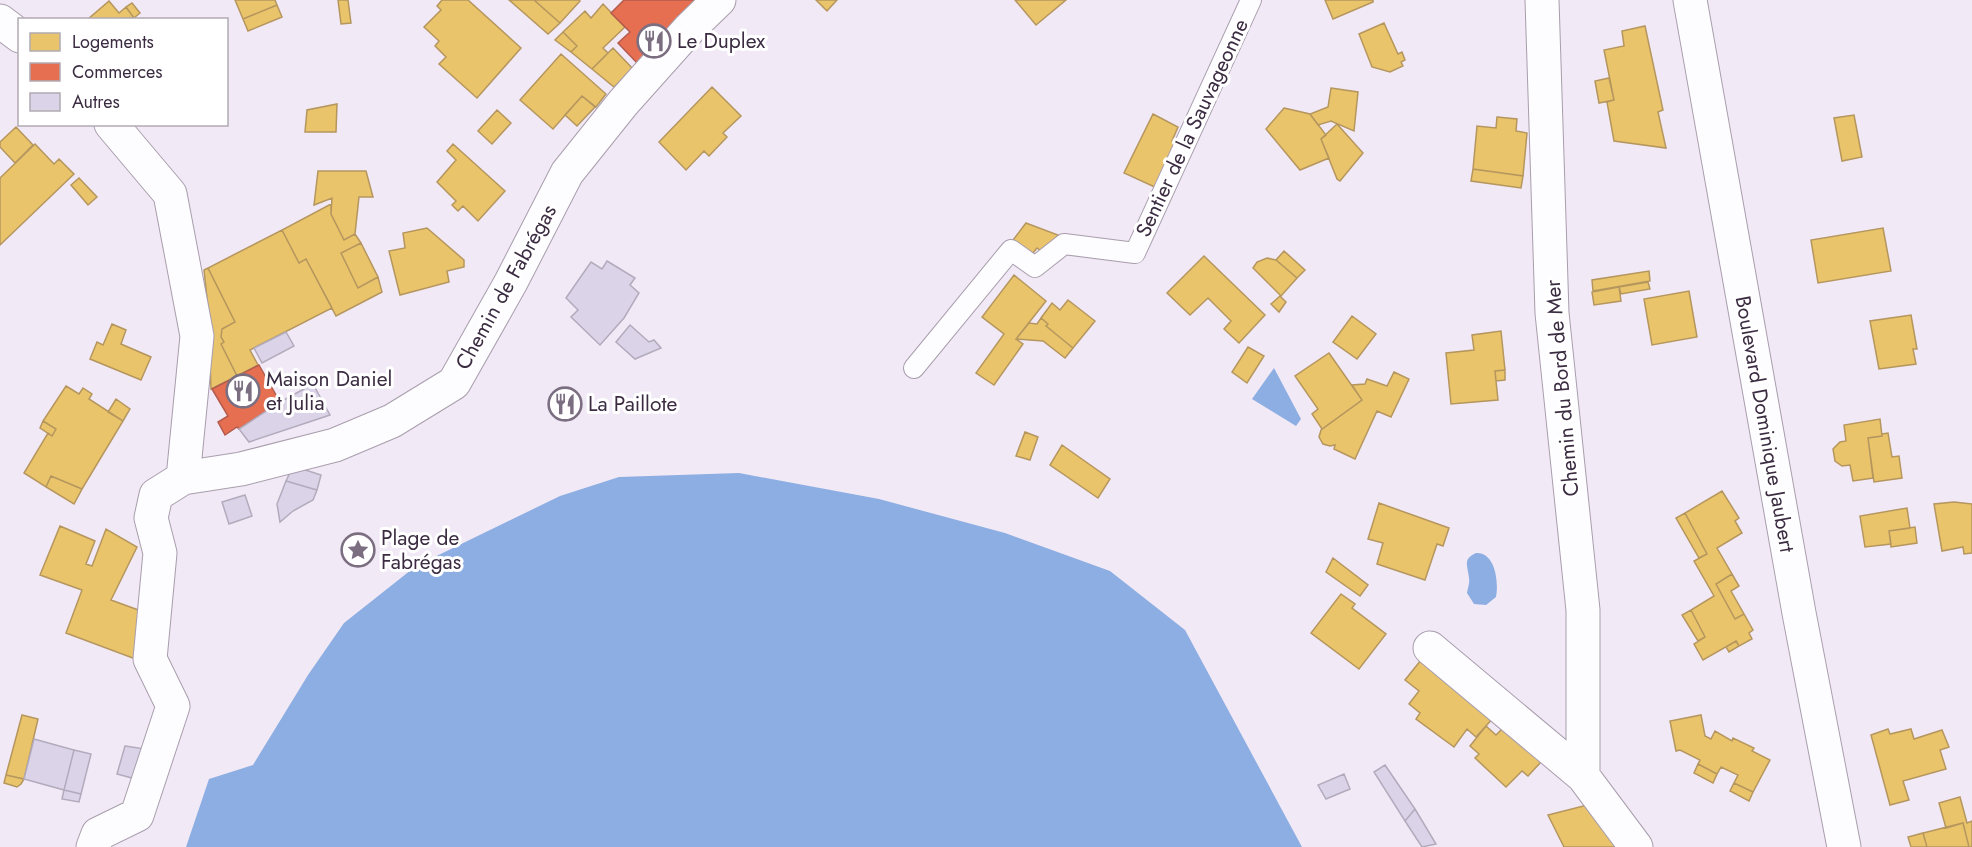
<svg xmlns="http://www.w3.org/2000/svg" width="1972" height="847" font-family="Jost,sans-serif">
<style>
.water{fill:#8caee2}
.homes{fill:#e9c46a;stroke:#b5965e;stroke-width:1.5}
.shops{fill:#e76f51;stroke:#b35b4c;stroke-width:1.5}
.building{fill:#dbd3e8;stroke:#b2abbc;stroke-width:1.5}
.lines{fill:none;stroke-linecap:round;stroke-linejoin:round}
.lane-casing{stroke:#a89ead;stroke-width:22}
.street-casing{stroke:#a89ead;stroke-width:35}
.lane{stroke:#fdfcfe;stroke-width:20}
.street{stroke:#fdfcfe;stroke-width:33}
.labels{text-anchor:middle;stroke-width:6;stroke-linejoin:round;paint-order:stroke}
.poi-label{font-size:21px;fill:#3b2c42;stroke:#fff;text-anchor:start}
.street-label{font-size:21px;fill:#3b2c42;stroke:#fff}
</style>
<rect width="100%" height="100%" fill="#f2e9f6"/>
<path class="water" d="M1274,368L1301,419L1296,426L1252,399Z
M739,473L879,499L1005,533L1110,571L1185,630L1302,847H186L209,779L253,765L308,675L344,623L416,566L560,496L619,477Z
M1476,553C1495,552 1499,581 1496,597L1486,605L1474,604L1467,593C1468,587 1470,583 1469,578C1468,566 1462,559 1476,553Z"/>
<path class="homes" d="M235,0H275L277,5L243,19Z
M338,0H348L351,23L341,24Z
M442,0H468L521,48L477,98L439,64L446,57L435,46L439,41L424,27L441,10L437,6Z
M509,0H534L560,23L548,34Z
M534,0H579L580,1L560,23Z
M816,0H837L827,11Z
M1015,0H1066L1036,25Z
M1325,0H1373V2L1333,19Z
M109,1L119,13L126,7L134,18L87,20Z
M132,3L140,13L134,18L126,7Z
M603,4L625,27L603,48L608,53L592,69L571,52L577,46L563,32L585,11L591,18Z
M277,5L282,17L248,31L243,19Z
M1384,23L1398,54L1402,52L1405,60L1401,62L1403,66L1390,72L1372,67L1359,34Z
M1645,26L1663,110L1658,112L1666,148L1614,141L1607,102L1614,100L1604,50L1624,46L1622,31Z
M563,32L577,46L571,52L555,40Z
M613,48L633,69L614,87L592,69Z
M561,54L606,94L596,107L582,96L553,129L520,100Z
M1609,78L1614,100L1599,103L1595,81Z
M712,87L741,116L723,133L727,137L709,156L704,151L686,170L659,142Z
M1331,88L1358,92L1354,131L1331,121L1318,125L1310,114L1328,107Z
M582,96L595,107L577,126L565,115Z
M337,104L336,132H305L307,110Z
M1284,108L1310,114L1326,135L1321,139L1329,158L1300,170L1266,129Z
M497,110L511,123L492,144L478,131Z
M1153,114L1178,127L1172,141L1179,145L1159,189L1124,173Z
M1854,115L1862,157L1842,161L1834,118Z
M1497,117L1517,119L1516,131L1527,133L1523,176L1473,169L1477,126L1496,128Z
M1337,124L1363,153L1340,181L1337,179L1321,139Z
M16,127L33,145L15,163L0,147V142Z
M35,144L54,164L59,159L74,174L0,245V178Z
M453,144L505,191L478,221L463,206L458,211L452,205L456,201L437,182L456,160L447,151Z
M1473,169L1523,176L1521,188L1471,181Z
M318,171H366L373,197H359L355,234L344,240L331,214L332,198L314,205Z
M79,178L97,197L88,205L71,185Z
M331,204V214L344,240L355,234L361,243L341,253L358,288L378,277L382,292L336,316L306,259L299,263L282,230Z
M1026,223L1058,235L1044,253L1037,248L1029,258L1010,244Z
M427,228L464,260V267L447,271L449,282L400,295L389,251L405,248L403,233Z
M1883,228L1891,271L1818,283L1811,240Z
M282,230L299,263L306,259L332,308L250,350L258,365L237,376L221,344L224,342L221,337L222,329L235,322L208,268Z
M361,243L378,277L358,288L341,253Z
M1284,251L1305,270L1297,278L1276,260Z
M1204,256L1265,315L1239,343L1224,329L1231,321L1208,298L1190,315L1167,293Z
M1267,258L1276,260L1297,278L1281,296L1253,268L1257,262Z
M208,268L235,322L222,329L221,337L224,342L221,344L237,376L211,389L208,308L204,270Z
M1649,271L1650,281L1593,291L1592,280Z
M1014,275L1046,301L1016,339L1023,344L994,385L976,373L1004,334L982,317Z
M1648,282L1650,289L1621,294L1619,287Z
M1619,287L1621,301L1594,305L1592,292Z
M1689,291L1697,337L1652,345L1644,299Z
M1280,296L1286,302L1279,312L1271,304Z
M1068,300L1095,321L1073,348L1046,326L1048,324L1041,318L1052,303L1060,310Z
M1911,315L1917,349H1913L1916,364L1879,369L1870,321Z
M1352,316L1376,334L1357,359L1333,342Z
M1041,318L1048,324L1046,326L1073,348L1065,358L1043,341L1016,339L1029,323L1037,324Z
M112,324L126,330L121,344L151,357L141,380L90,359L97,342L103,345Z
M1501,331L1505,370L1495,371L1498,400L1451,404L1446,353L1474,350L1472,335Z
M1248,347L1264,356L1247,383L1232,372Z
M1329,353L1362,400L1322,429L1312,414L1318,409L1295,376Z
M1505,370V380L1496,381L1495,371Z
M1394,372L1409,379L1391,417L1377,411L1355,459L1334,449L1335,445L1330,446L1323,444L1319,437L1321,430L1362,400L1352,385L1365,384L1367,379L1387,386Z
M66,386L79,394L83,388L92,394L89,399L123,421L82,489L51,476L46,487L24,473L48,433L52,436L56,429L43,421Z
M116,399L130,409L123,421L108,412Z
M1880,419L1882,436L1868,438L1873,478L1853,481L1850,465L1842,466L1835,461L1833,449L1840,442L1846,441L1844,425Z
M43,421L56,429L52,436L40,428Z
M1025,432L1038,437L1030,460L1016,456Z
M1888,433L1892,457L1899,456L1902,478L1874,482L1868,438L1882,436V434Z
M1062,445L1110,479L1098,498L1050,465Z
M51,476L82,489L74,504L46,487Z
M1722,491L1739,518L1735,521L1742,533L1717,548L1732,574L1716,584L1735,619L1744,614L1753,630L1749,633L1752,639L1739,646L1736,641L1703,660L1694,644L1705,637L1691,610L1714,596L1694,561L1707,554L1685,513Z
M1954,502L1972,504V553L1964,554L1963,547L1942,551L1934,504Z
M1379,503L1449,528L1443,546L1437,544L1425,580L1377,564L1383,543L1368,539Z
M1907,508L1910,528L1889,531L1891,544L1865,547L1860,516Z
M1685,513L1707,554L1699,558L1676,518Z
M60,526L95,541L86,564L92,566L106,529L137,547L111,600L144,612L138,660L66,633L82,590L40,575Z
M1915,527L1917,543L1891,547L1889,531Z
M1333,558L1368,585L1360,596L1326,572Z
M1732,574L1739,586L1731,591L1744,614L1735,619L1716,584Z
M1341,594L1355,604L1352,608L1386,634L1359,669L1311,633Z
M1691,610L1705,637L1698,641L1682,615Z
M1736,641L1739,646L1729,652L1726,647Z
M1421,660L1494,717L1476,737L1467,729L1454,747L1416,719L1420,713L1409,704L1419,691L1405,680Z
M22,715L38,719L24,779L6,775Z
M1701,715L1705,736L1711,739L1715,731L1732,741L1733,738L1754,748L1752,751L1770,760L1753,792L1734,783L1738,775L1721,767L1717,774L1698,764L1700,760L1680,750L1676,751L1670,721Z
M1486,726L1496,735L1504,727L1541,762L1528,776L1522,771L1506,787L1475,758L1479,754L1470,746Z
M1888,729L1890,734L1911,729L1914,739L1942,730L1949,747L1940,750L1946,769L1903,781L1909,800L1890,805L1871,735Z
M1698,764L1717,774L1713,783L1694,773Z
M6,775L24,779L21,784L17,787L4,783Z
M1734,783L1753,792L1749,801L1730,791Z
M1960,797L1967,823L1972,821V847H1969L1963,823L1946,828L1939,803Z
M1595,803L1630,847H1564L1548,815Z
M1963,823L1969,847H1927L1923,833Z
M1923,833L1927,847H1911L1908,837Z"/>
<path class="shops" d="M624,0H705L638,64L618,43L630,32L611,13Z
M259,365L280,402L239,429L237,427L225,435L218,422L228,416L212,389Z"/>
<path class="building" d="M607,261L635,278L630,285L639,293L624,318L600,345L571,317L578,310L566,298L591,262L602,269Z
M630,325L649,342L654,340L661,348L635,359L616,342Z
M286,332L294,346L262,363L254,348Z
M313,384L330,415L249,442L239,429L280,402Z
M293,466L321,475L317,490L286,481Z
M286,481L317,490L313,500L293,511L280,522L277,504Z
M245,495L252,516L229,524L222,502Z
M34,739L74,750L64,790L24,779Z
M125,746L152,750L143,781L117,774Z
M74,750L91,754L81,794L64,790Z
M1385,765L1415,809L1405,821L1374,772Z
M1344,774L1350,789L1326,799L1318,785Z
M64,790L81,794L79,802L62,799Z
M1415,809L1436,844L1422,847L1405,821Z"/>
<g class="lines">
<g class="lane-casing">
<path id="lane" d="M914,368L1011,250L1035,267L1064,244L1135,253L1251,0"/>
</g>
<g class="street-casing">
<path id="street" d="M1542,0L1552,313L1583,610V776L1636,847
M1690,0L1799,613L1844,847
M0,21L20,36
M111,124L170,194L197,336L183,478
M1430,648L1583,776
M93,847L98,834L137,815L173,706L150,659L160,553L151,518L156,495L183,478L241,469L335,445L392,421L454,383L511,282L567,173L623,103L690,28L719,0"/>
</g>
<use href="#lane" class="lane"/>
<use href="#street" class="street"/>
</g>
<defs>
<g id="restaurant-ring" transform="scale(1.725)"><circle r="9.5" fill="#fff" stroke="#7b6e81" stroke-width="1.5"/><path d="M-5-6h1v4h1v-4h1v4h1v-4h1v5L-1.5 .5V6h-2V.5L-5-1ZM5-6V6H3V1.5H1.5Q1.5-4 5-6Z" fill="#7b6e81"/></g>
<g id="sight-ring" transform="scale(1.725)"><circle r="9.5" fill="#fff" stroke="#7b6e81" stroke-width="1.5"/><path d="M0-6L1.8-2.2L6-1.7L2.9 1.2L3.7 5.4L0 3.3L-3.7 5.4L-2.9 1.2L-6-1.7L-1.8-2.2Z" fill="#7b6e81"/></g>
</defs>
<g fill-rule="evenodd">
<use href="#restaurant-ring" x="654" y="41"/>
<use href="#restaurant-ring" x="243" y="391"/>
<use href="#restaurant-ring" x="565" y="404"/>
<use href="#sight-ring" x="358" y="550"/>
</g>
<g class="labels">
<g class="poi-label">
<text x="677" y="48">Le Duplex</text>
<text x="266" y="386">Maison Daniel<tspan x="266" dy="24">et Julia</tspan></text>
<text x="588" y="411">La Paillote</text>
<text x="381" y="545">Plage de<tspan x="381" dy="24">Fabrégas</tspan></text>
</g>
<g class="street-label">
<text transform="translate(1192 128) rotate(-65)" y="7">Sentier de la Sauvageonne</text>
<text transform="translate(506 287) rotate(-61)" y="7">Chemin de Fabrégas</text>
<text transform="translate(1562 388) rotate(-95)" y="7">Chemin du Bord de Mer</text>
<text transform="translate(1765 424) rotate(80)" y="7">Boulevard Dominique Jaubert</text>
</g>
</g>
<rect x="18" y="18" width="210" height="108" fill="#ffffff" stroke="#b1abb3" stroke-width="1.5"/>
<rect x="30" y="33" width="30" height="18" fill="#e9c46a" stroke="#b1abb3" stroke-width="1.5"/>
<text x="72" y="48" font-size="18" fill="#3b2c42">Logements</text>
<rect x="30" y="63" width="30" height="18" fill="#e76f51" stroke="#b1abb3" stroke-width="1.5"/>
<text x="72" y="78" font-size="18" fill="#3b2c42">Commerces</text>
<rect x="30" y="93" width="30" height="18" fill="#dbd3e8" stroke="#b1abb3" stroke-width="1.5"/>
<text x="72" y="108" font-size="18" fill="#3b2c42">Autres</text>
</svg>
